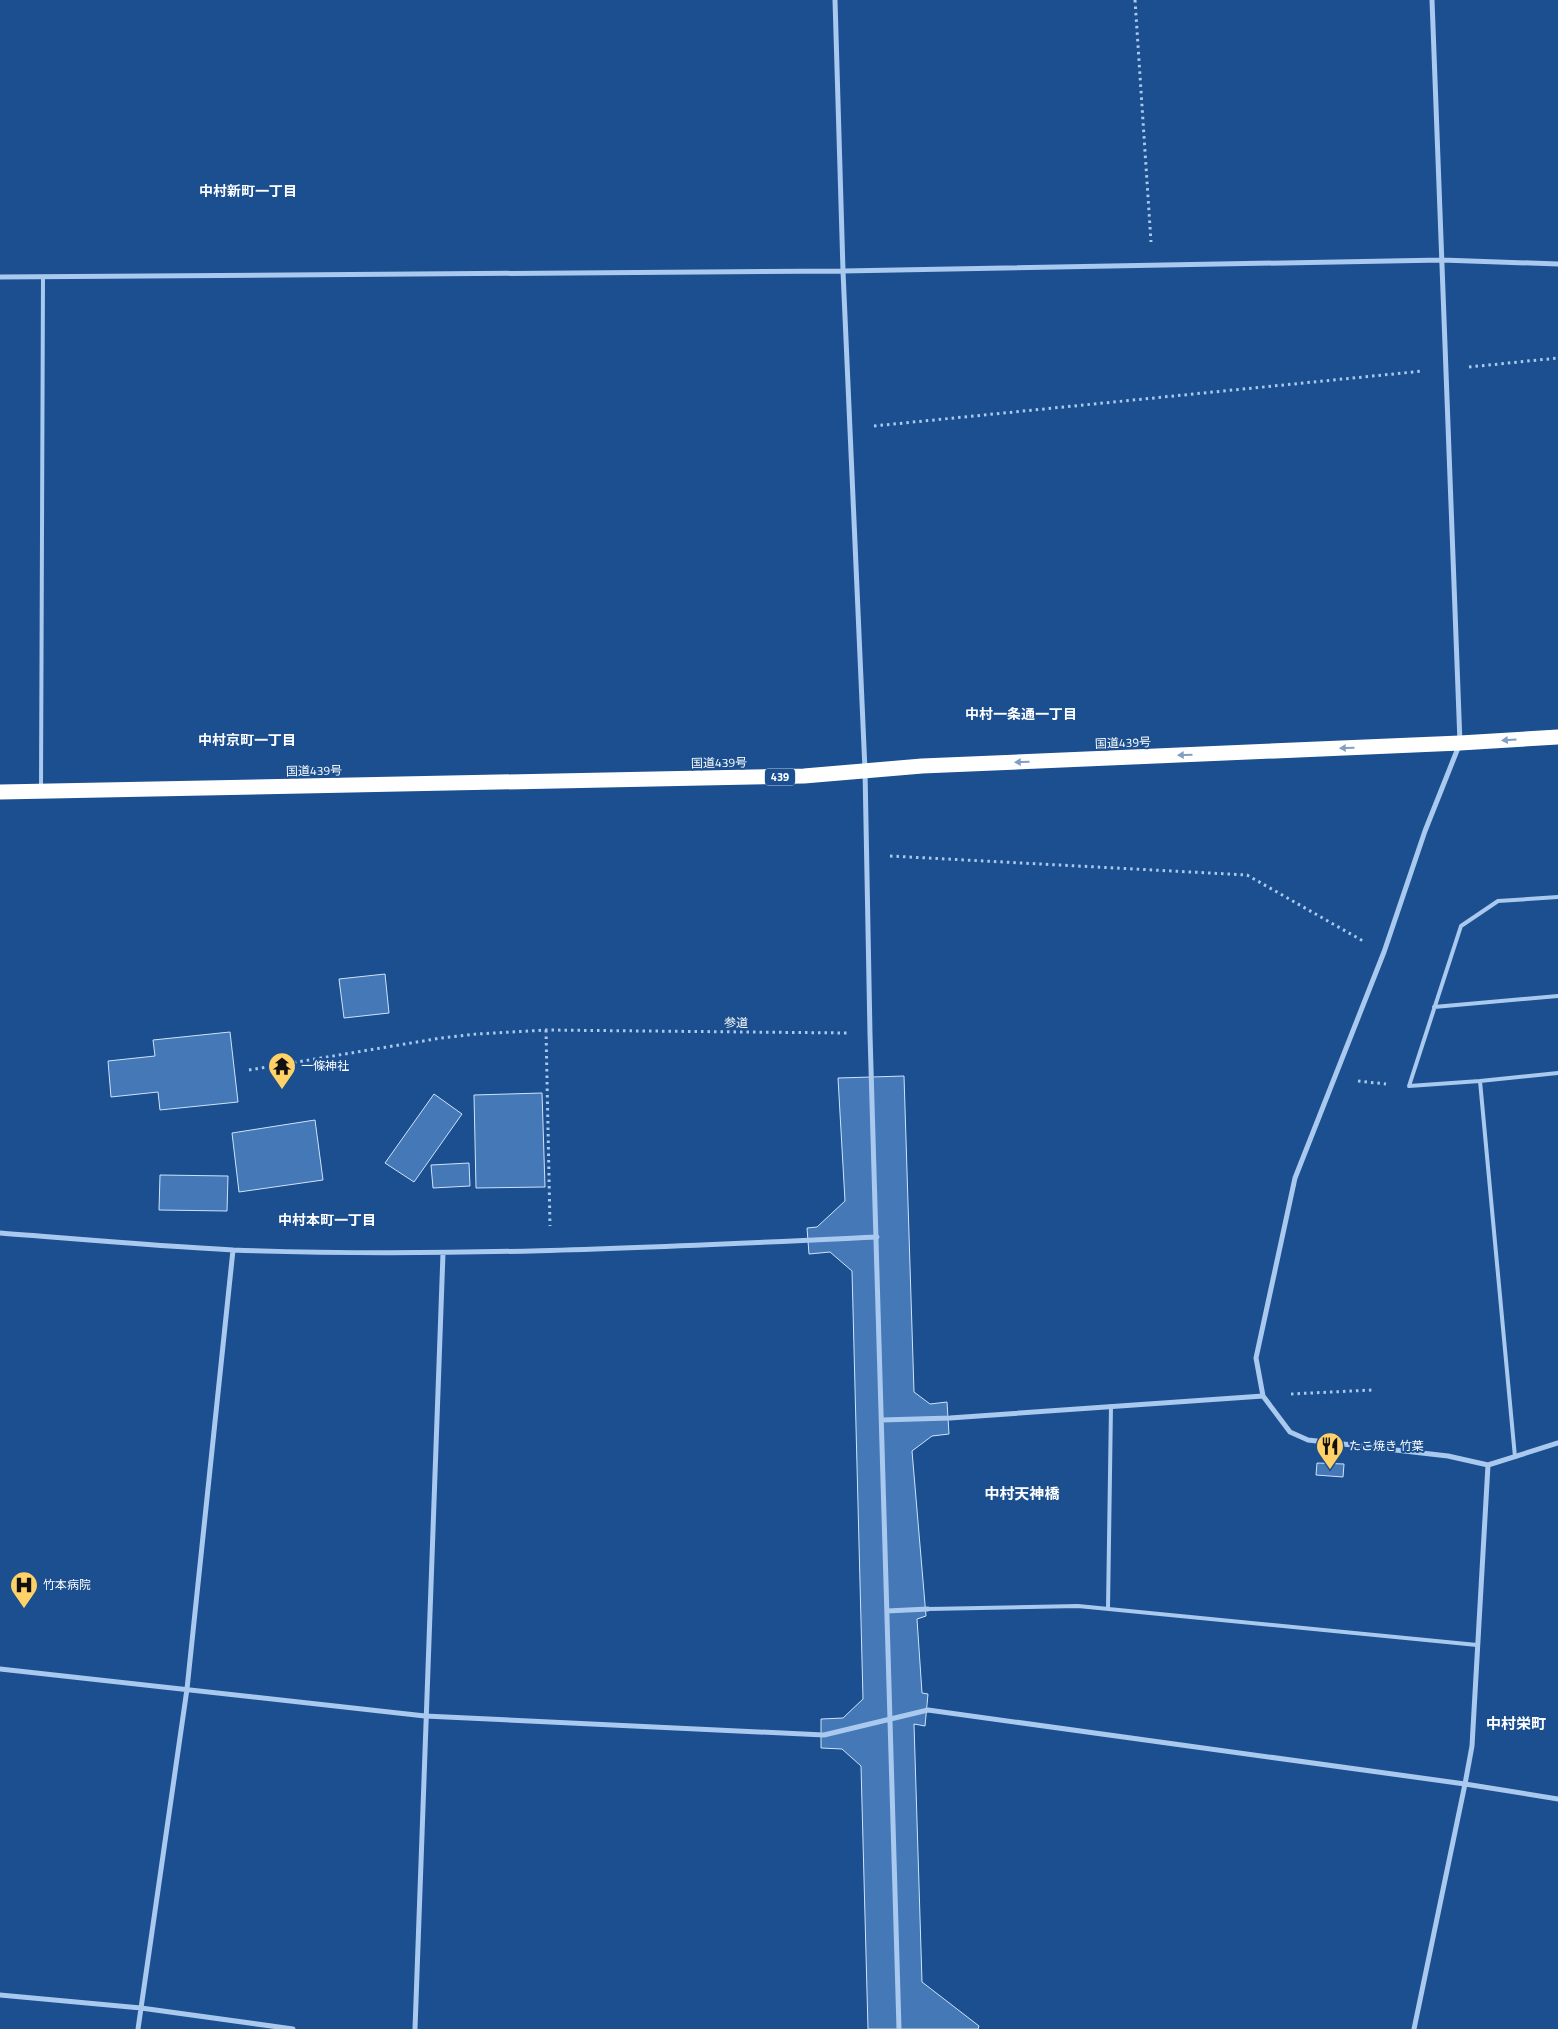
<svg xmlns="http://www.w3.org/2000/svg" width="1558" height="2029" font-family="'Titillium Web','Noto Sans JP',sans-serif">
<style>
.building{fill:#4478b7;stroke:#cfe3fa}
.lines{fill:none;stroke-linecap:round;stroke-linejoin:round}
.path{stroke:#a9c9ee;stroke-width:3;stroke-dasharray:2.5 4;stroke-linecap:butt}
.lane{stroke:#a9c9ee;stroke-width:4}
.street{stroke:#a9c9ee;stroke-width:5}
.highway{stroke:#fff;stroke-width:15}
.oneway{fill:#829ec1}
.labels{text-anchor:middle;stroke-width:4;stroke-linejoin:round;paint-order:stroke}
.shield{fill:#1b4f8f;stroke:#bbcadd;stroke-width:1}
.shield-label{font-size:11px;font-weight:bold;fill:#fff}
.street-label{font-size:12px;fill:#fff;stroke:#1b4f8f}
.poi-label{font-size:12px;fill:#fff;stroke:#1b4f8f;text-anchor:start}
.neighbourhood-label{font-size:14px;font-weight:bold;fill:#fff;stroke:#1b4f8f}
.quarter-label{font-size:15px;font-weight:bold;fill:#fff;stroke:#1b4f8f}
</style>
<rect width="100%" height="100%" fill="#1b4f8f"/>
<path class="building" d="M385,974L389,1013L344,1018L339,979Z
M230,1032L238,1102L160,1110L158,1092L111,1097L108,1061L155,1056L153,1040Z
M904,1076L914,1392L930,1404L947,1402L949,1434L932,1436L912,1451L926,1616L917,1619L922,1693L928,1694L925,1726L914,1724L922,1982L979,2026L978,2029H868L861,1766L842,1749L821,1748V1719L843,1718L863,1699L852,1271L830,1252L809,1254L807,1228L817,1227L845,1201L838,1078Z
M542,1093L545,1187L476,1188L474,1095Z
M434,1094L462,1114L414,1182L385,1163Z
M315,1120L323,1180L239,1192L232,1133Z
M469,1163L470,1186L433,1188L431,1165Z
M160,1175L228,1176L227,1211L159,1210Z
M1317,1463L1344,1464L1343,1477L1316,1475Z"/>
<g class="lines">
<path class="path" d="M1135,0L1151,242
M1469,367L1558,358
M874,426L1423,371
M890,856L1247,875L1363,941
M546,1030L550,1226
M249,1070L441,1038L477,1034L546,1030L847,1033
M1358,1081L1386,1084
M1291,1394L1372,1390"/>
<path class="lane" d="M41,787L43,277
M1434,1007L1558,996
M1480,1081L1409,1086L1461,926L1498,901L1558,897
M1515,1457L1480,1081L1558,1073
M928,1609L1078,1606L1477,1645
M1108,1609L1111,1406"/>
<path class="street" d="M835,0L843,271L865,770L870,1034L899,2029
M1432,0L1460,743L1425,831L1384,952L1295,1178L1256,1358L1263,1396L1290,1432L1308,1440L1448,1456L1488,1465L1558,1443
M0,277L843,271L1442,260L1558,264
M0,1233C78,1239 155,1246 233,1250C448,1258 663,1247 877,1237
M882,1420L950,1418L1263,1396
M887,1611L928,1609
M0,1669L425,1716L824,1735L928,1710L1465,1784L1558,1799
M0,1995L141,2008L293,2029
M138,2029L187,1689L233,1250
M415,2029L443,1253
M1414,2029L1465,1784L1472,1746L1488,1465"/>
<path class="highway" d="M0,792L804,776L922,766L1460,743L1558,737"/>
</g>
<defs><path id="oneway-solid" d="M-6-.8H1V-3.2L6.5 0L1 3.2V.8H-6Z" transform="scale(1.25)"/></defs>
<g class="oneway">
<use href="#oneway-solid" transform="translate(1509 740) rotate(176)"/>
<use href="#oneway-solid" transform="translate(1347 748) rotate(178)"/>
<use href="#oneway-solid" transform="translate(1185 755) rotate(178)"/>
<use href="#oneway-solid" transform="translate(1022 762) rotate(178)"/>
</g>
<defs>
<g id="temple-pin" transform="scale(1.4375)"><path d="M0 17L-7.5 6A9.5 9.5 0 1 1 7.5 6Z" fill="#ffd166" stroke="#1b4f8f"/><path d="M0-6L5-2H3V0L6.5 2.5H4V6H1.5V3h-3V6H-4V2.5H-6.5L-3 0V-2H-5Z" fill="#111"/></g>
<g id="restaurant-pin" transform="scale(1.4375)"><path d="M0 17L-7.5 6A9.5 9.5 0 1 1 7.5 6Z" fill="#ffd166" stroke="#1b4f8f"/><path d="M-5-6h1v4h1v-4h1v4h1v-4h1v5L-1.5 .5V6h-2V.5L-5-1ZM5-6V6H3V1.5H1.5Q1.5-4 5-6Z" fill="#111"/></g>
<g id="hospital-pin" transform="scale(1.4375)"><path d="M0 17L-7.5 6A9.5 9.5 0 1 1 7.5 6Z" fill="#ffd166" stroke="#1b4f8f"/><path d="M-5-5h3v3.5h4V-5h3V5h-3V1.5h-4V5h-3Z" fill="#111"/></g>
</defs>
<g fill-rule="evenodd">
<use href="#temple-pin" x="282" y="1066"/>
<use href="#restaurant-pin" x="1330" y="1446"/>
<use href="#hospital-pin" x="24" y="1585"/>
</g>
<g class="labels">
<rect class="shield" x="765" y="768.5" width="30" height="17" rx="4"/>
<g class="shield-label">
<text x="780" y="781">439</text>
</g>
<g class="street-label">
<text transform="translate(1123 743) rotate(-2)" y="4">国道439号</text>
<text transform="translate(719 763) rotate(-1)" y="4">国道439号</text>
<text transform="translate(314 771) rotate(-1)" y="4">国道439号</text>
<text transform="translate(736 1023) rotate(1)" y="4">参道</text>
</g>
<g class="poi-label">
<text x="301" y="1070">一條神社</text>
<text x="1349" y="1450">たこ焼き 竹葉</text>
<text x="43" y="1589">竹本病院</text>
</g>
<g class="neighbourhood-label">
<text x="248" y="196">中村新町一丁目</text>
<text x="1021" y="719">中村一条通一丁目</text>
<text x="247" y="745">中村京町一丁目</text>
<text x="327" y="1225">中村本町一丁目</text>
</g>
<g class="quarter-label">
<text x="1022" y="1499">中村天神橋</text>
<text x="1516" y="1729">中村栄町</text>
</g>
</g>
</svg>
